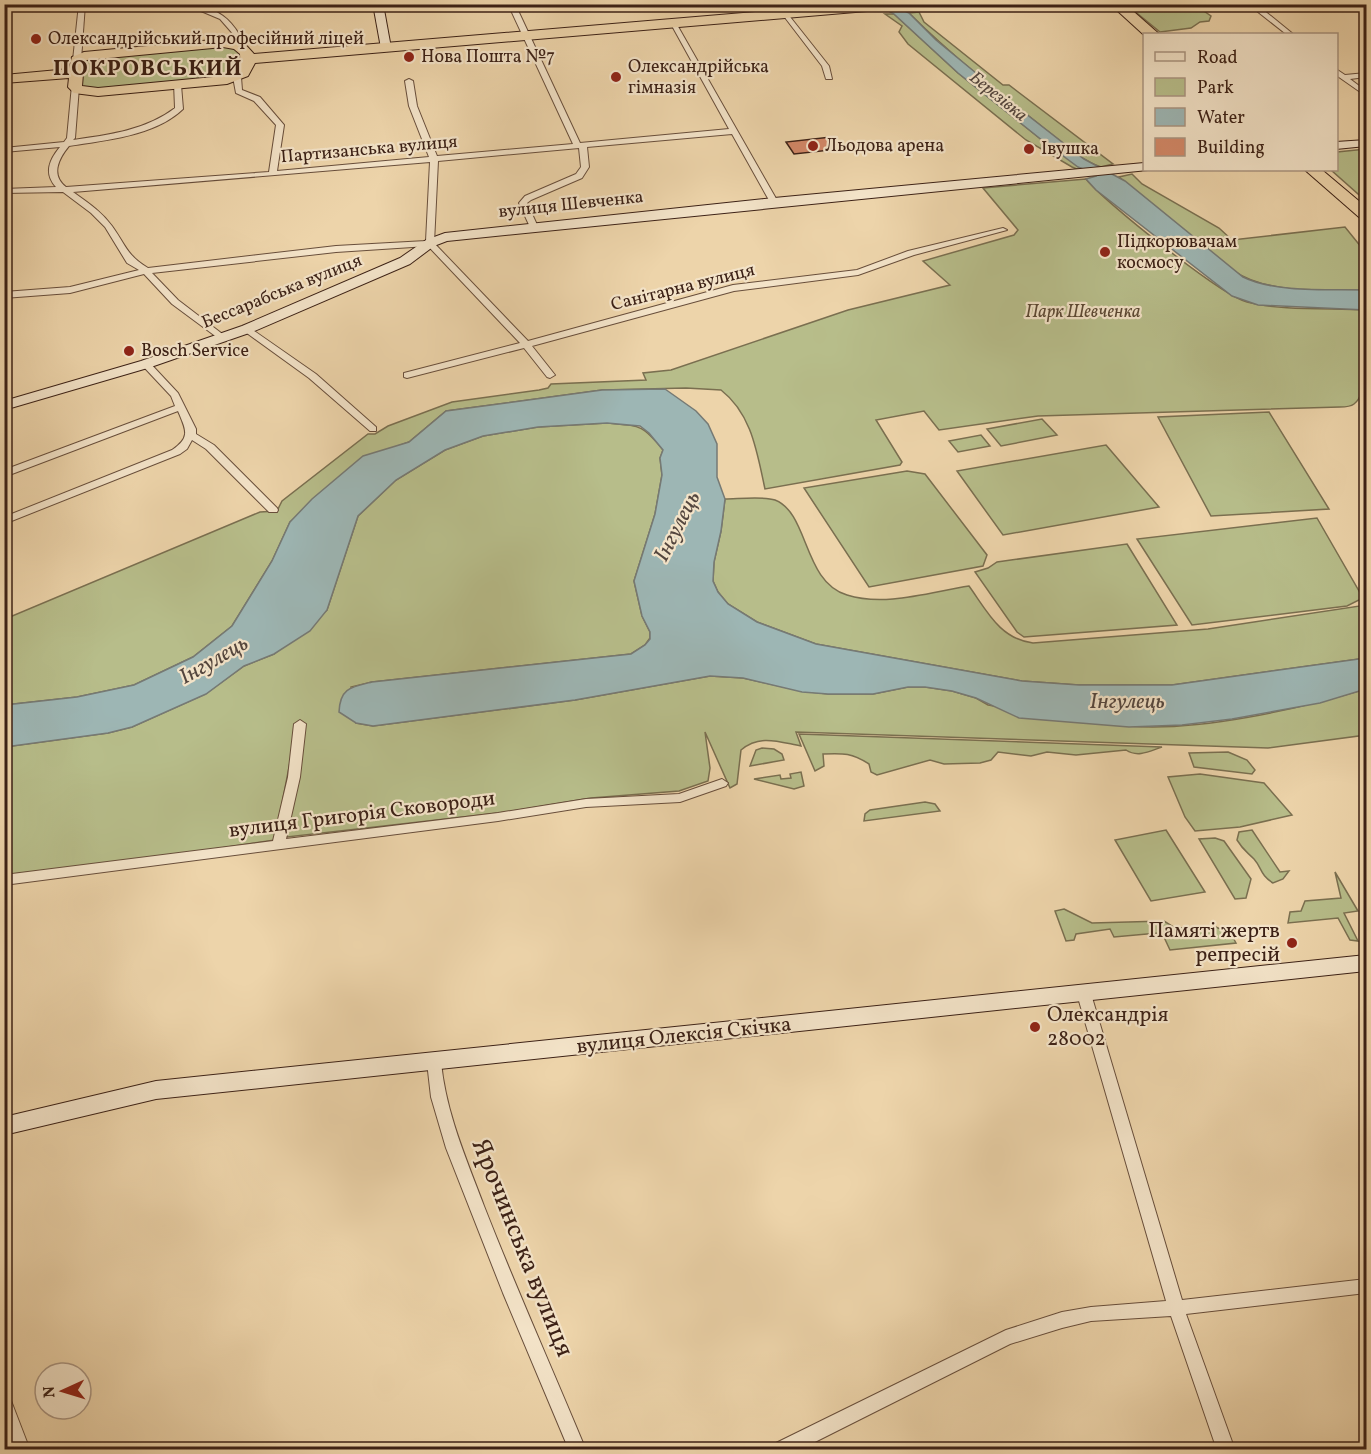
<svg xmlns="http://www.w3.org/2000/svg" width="1371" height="1454" font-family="Vollkorn,serif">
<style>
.green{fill:#b7bd8a;stroke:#7a6f50;stroke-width:1.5}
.water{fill:#9db6b4;stroke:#767a75;stroke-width:1.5}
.building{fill:#d38868;stroke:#3c2116;stroke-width:1.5}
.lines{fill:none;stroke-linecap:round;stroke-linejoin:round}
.street-casing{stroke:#684e3b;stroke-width:2}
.secondary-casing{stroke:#3c2116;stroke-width:2}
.highway-casing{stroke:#3c2116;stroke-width:2}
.street{fill:#f3e3c8;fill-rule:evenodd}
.secondary{fill:#f3e3c8;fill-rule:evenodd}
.highway{fill:#edd4aa;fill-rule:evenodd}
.poi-dot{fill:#8f2418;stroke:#f3e3c8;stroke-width:2}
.labels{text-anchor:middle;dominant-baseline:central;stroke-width:4.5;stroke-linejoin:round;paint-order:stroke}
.far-poi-label{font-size:18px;fill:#3c2116;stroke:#f3e3c8;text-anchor:start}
.far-water-label{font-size:18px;font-style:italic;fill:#54463e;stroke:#f3e3c8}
.far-street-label{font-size:18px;fill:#3c2116;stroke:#f3e3c8}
.far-park-label{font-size:18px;font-style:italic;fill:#5b4833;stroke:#f3e3c8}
.street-label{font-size:21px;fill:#3c2116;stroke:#f3e3c8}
.poi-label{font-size:21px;fill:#3c2116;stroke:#f3e3c8;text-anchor:end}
.far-district-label{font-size:22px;font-weight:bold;letter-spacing:1.5px;fill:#3c2116;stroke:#f3e3c8}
.water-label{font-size:22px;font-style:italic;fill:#54463e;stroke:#f3e3c8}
.near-street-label{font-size:26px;fill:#3c2116;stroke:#f3e3c8}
</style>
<rect width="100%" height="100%" fill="#edd4aa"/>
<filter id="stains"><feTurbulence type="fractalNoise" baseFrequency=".00333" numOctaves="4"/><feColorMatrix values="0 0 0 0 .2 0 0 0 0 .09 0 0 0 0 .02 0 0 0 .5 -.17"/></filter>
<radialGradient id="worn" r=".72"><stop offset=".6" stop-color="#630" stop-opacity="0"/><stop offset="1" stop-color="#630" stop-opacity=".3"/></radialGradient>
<g class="green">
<path d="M1127 5H1195L1211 16 1209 21 1200 22 1191 28 1160 32Z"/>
<path d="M919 12 924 22 1003 85H1009L1113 164 1101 167C1080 160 1062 142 1045 129 998 92 951 55 909 13Z"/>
<path d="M885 14H894L958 73 1043 141 1086 169 1079 170 1072 167 1026 140 908 44 899 32 902 26Z"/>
<path d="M221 44 239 49 240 73 234 77 98 90 78 86 80 62 88 57Z"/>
<path d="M1366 149V201L1331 170H1336L1337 152Z"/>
<path d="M1132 174 1142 184 1219 228 1232 240 1345 227 1366 253V290C1324 289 1270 295 1234 271L1119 177Z"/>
<path d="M1086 179C1103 201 1222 296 1247 302 1281 311 1330 308 1366 310 1366 329 1371 392 1354 404 1350 407 1345 407 1340 407L1038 416 939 430 924 411 876 420 902 462 900 465 765 489C757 453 752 414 721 390L686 388 602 390 446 411 409 442 387 450 290 522 272 561 232 626 193 657 134 685 77 697 5 705V619L260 512 277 511 282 501 368 434H375L388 426 452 402 539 390 548 388 551 384 646 380 643 373 671 370 848 310 950 285 923 261 1014 235 1018 230 983 188Z"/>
<path d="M1269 412 1329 509 1211 516 1158 417Z"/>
<path d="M1042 419 1057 435 1001 446 987 429Z"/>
<path d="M607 423C640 426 642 424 663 450L660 458 662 475 655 514 634 581 642 616 650 632V638L645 645 631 654 372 682 351 687 356 723 373 726 575 700 710 676 743 678 802 691 828 694H873L908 687H925L952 691 976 698 988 705C1034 712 1082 723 1128 726 1199 732 1298 709 1366 689V735L1268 748 796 732 801 746C779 742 760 734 741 750L737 784 730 788 705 732 710 768 708 781 679 791 591 798 507 812 287 837 300 761 290 762 275 840 160 857 5 875V747L108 733 132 727 205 694 244 666 274 654 327 610 358 516 396 480 445 450 483 436 538 427Z"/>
<path d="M981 435 990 446 958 452 949 441Z"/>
<path d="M1106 445 1159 507 1003 535 957 471Z"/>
<path d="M907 471 925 474 987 555 983 566 869 587 804 488Z"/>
<path d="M725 499C737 499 764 496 775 500 809 513 803 582 847 595 885 607 930 592 969 586 987 611 1000 639 1033 643L1208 629 1366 605V658L1172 685H1079L1022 681 816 644 757 622 728 604 718 592 713 581 714 562 721 531Z"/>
<path d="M1317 518 1363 598 1347 606 1192 625 1137 539Z"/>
<path d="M1127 544 1177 625 1024 637 1017 632 975 572 988 568 997 562Z"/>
<path d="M799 734 1162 747C1150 751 1138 758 1126 750L1076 755 1047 752 1031 756 998 752 991 760 980 763 944 764 930 760 877 775 871 772 869 764C852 753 844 753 823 754L824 766 815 771Z"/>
<path d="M762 748 774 749 782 754 784 760 750 766 756 750Z"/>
<path d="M1228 752 1247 760 1255 770 1252 774 1194 767 1189 753Z"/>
<path d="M801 772 804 786 794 789 754 779 780 775 781 779 791 778 790 774Z"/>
<path d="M1200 774 1264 783 1292 815 1240 827 1195 831 1185 817 1168 777Z"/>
<path d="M925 802 935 804 940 811 864 821 865 814 870 810Z"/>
<path d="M1166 830 1205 892 1151 901 1115 840Z"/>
<path d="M1252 830 1280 872 1289 871 1283 879 1273 883C1260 875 1262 868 1254 859 1246 851 1243 850 1237 840L1239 832Z"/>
<path d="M1215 838 1224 841 1251 879 1246 898 1235 899 1199 839Z"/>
<path d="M1335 872 1358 911 1344 913 1358 941 1350 940 1338 918 1288 923 1290 912 1301 911 1305 901 1341 898Z"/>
<path d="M1064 909 1092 923 1164 921 1175 928 1216 927 1231 934 1236 943 1170 950 1163 935 1158 933 1114 937 1110 929 1076 934 1074 940 1066 941 1055 911Z"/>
</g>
<g class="water">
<path d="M892 5 909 13 936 40 1016 106 1084 159 1125 181 1243 277C1275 293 1330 289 1366 290V310L1258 305 1232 296 1096 190 1086 179 1096 176 1094 173 1078 167 1043 141 958 73 894 14 883 8Z"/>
<path d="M665 389 696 411 708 424 717 444V477L725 499 721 531 714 562 713 581 718 592 728 604 757 622 816 644 1022 681 1079 685H1172L1366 658V689L1320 703 1232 719 1182 725 1129 727 1019 718 976 698 952 691 925 687H908L873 694H828L802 692 743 678 710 676 575 700 373 726 356 723 339 712C340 688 351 687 372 682L631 654 645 645 650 639V632L642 616 634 581 655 514 662 475 660 458 663 450 649 433 640 426 607 423 538 427 483 436 445 450 396 480 358 516 327 610 310 631 274 654 244 666 206 694 132 727 108 733 5 747V705L77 697 134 685 193 657 232 626 272 561 290 522 312 499 363 456 409 442 446 411 602 390Z"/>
</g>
<path class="building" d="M831 137 840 149 794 154 786 142Z"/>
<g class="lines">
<g class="street-casing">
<g id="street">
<path d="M19 4 18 5 4 9V5Z"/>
<path d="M79 4H85L81 60 77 62 73 60Z"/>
<path d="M159 4C202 4 229 5 246 49L241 50 234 35 220 19 201 11Z"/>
<path d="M508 4H515L580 143 729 129 671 24 676 23 778 202 774 204 770 202 732 134 587 147 589 167 582 178 531 200 527 203 538 227 534 229 530 227 519 203 525 196 576 174 581 167 579 148 438 161 434 243 528 341 733 285 857 270 908 251 1003 228 1007 230 914 255 858 275 734 291 532 346 555 375 550 378 547 377 524 348 407 378 404 377V373L520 343 428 246 336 252 152 273 178 300 225 336 227 338 222 341 172 304 144 274 70 293 4 298V292L70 287 139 270 127 263 105 227 91 213 63 192 4 193V189L56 187C43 173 50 159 60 147L4 152V148L64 142 67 138 72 85 79 87 75 138 73 140C109 135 146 130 175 108L174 83 181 85 183 109C155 136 106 140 69 146 59 158 50 175 66 187L269 172 276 125 254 101 236 93 233 77 237 75 241 77 242 90 260 97 284 125 277 171 429 157 409 106 405 81 409 79 413 81 417 106 437 156 573 144ZM430 162 426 241 336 246 148 268C127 256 125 244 112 226 101 211 87 202 73 192Z"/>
<path d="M1248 4H1256L1293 34H1286Z"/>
<path d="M783 13H787L829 66 832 79H826L822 66 783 15Z"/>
<path d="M1336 69 1345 75 1366 73V77L1350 79 1366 91V96L1336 75Z"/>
<path d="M247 326 316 374 376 427V431H370L309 378 244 331 242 329Z"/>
<path d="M146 361 149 362 178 393 196 429V434L214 445 277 508 278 510 277 512H269L206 449 192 440 187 449 180 454 4 524V517L172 450C191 437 186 430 178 411L4 477V470L175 406 171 396 141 364Z"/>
<path d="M300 720 306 724 300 777 286 839 498 813 586 799 679 794 722 779 728 783 726 786 680 802 586 807 498 821 4 885V875L273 841 288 777 294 724Z"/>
<path d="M1084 989 1089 990 1091 994 1182 1300 1366 1279V1293L1186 1314 1235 1450H1217L1171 1316 1091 1321 1062 1328 1010 1344 799 1450H772L774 1444 1006 1330 1062 1312 1091 1307 1166 1301 1077 994 1079 990Z"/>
<path d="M434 1056 439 1058 441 1062C446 1113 466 1158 484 1206 516 1288 552 1368 586 1450H569L503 1293 446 1148 431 1097 427 1062 429 1058Z"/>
<path d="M4 1396 10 1398 30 1450H12L4 1429Z"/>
</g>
</g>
<g class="secondary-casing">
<g id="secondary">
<path d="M373 4H383L391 48 390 50 381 48Z"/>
<path d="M1366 140V146L1336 149V142Z"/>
<path d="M1144 163V170H1148L447 241 434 246 410 264 252 332 151 367 4 410V401L141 361 242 326 400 258 426 240 445 233 774 198Z"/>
<path d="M1366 955V971L156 1099 4 1135V1117L156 1081Z"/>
</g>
</g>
<g class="highway-casing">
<g id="highway">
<path d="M849 4H908L902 8 255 63 248 76 227 84 98 96 74 93 68 87 69 78 4 83V75L69 69 72 57 84 52 223 39 243 42 254 54ZM223 47 234 49 240 54C241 69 237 70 224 76L98 88 82 86 84 62 87 60Z"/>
<path d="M1110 4H1125L1159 34 1144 35Z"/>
<path d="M1305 170H1322L1366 207V220L1360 218Z"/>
</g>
</g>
<use href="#street" class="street"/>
<use href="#secondary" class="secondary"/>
<use href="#highway" class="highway"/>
</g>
<g class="poi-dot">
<circle cx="36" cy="39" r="6"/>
<circle cx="409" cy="57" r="6"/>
<circle cx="616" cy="77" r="6"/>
<circle cx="813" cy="146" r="6"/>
<circle cx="1029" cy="149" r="6"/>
<circle cx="1105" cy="252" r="6"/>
<circle cx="129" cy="351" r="6"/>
<circle cx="1292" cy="943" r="6"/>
<circle cx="1035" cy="1027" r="6"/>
</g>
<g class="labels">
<g class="far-poi-label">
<text x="48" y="39">Олександрійський професійний ліцей</text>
<text x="421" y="57">Нова Пошта №7</text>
<text x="628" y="67">Олександрійська<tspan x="628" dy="21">гімназія</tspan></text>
<text x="825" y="146">Льодова арена</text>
<text x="1041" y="149">Івушка</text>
<text x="1117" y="242">Підкорювачам<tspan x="1117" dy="21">космосу</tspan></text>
<text x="141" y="351">Bosch Service</text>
</g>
<g class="far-water-label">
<text transform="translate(998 97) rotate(39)">Березівка</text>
</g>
<g class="far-street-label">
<text transform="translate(369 150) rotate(-5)">Партизанська вулиця</text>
<text transform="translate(571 205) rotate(-6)">вулиця Шевченка</text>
<text transform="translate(683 288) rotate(-14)">Санітарна вулиця</text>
<text transform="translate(282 292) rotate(-22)">Бессарабська вулиця</text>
</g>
<g class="far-park-label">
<text x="1083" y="312">Парк Шевченка</text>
</g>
<g class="street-label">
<text transform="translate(362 815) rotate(-7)">вулиця Григорія Сковороди</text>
<text transform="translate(684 1036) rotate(-6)">вулиця Олексія Скічка</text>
</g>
<g class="poi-label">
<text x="1280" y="931">Памяті жертв<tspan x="1280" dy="24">репресій</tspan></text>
<text x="1047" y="1015" text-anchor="start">Олександрія<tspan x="1047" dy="24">28002</tspan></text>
</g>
<g class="far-district-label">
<text x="148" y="69">ПОКРОВСЬКИЙ</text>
</g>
<g class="water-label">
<text transform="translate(678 527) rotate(-63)">Інгулець</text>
<text transform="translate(214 661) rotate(-30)">Інгулець</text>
<text x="1127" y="702">Інгулець</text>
</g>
<g class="near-street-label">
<text transform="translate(522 1248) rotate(68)">Ярочинська вулиця</text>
</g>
</g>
<rect width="1371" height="1454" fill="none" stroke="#edd4aa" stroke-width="24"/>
<rect x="6" y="6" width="1359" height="1442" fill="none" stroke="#3c2116" stroke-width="3"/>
<rect x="12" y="12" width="1347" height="1430" fill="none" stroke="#3c2116" stroke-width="1.5"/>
<rect x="1143" y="33" width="195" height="138" fill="#f3e3c8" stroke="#aa9581" stroke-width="1.5"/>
<rect x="1155" y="52" width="30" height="9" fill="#f3e3c8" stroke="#aa9581" stroke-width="1.5"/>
<text x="1197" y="63" font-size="18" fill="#3c2116">Road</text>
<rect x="1155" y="78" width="30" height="18" fill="#b7bd8a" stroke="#aa9581" stroke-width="1.5"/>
<text x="1197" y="93" font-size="18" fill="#3c2116">Park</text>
<rect x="1155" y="108" width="30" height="18" fill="#9db6b4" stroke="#aa9581" stroke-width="1.5"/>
<text x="1197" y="123" font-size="18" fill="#3c2116">Water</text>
<rect x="1155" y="138" width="30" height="18" fill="#d38868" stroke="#aa9581" stroke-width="1.5"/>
<text x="1197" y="153" font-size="18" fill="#3c2116">Building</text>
<g transform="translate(63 1391) rotate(266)"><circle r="28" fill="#f3e3c8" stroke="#aa9581" stroke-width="1.5"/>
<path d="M0-4.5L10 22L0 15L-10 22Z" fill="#8f2418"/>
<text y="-9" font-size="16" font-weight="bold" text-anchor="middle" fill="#3c2116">N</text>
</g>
<rect width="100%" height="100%" filter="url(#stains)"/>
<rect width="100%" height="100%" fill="url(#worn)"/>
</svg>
